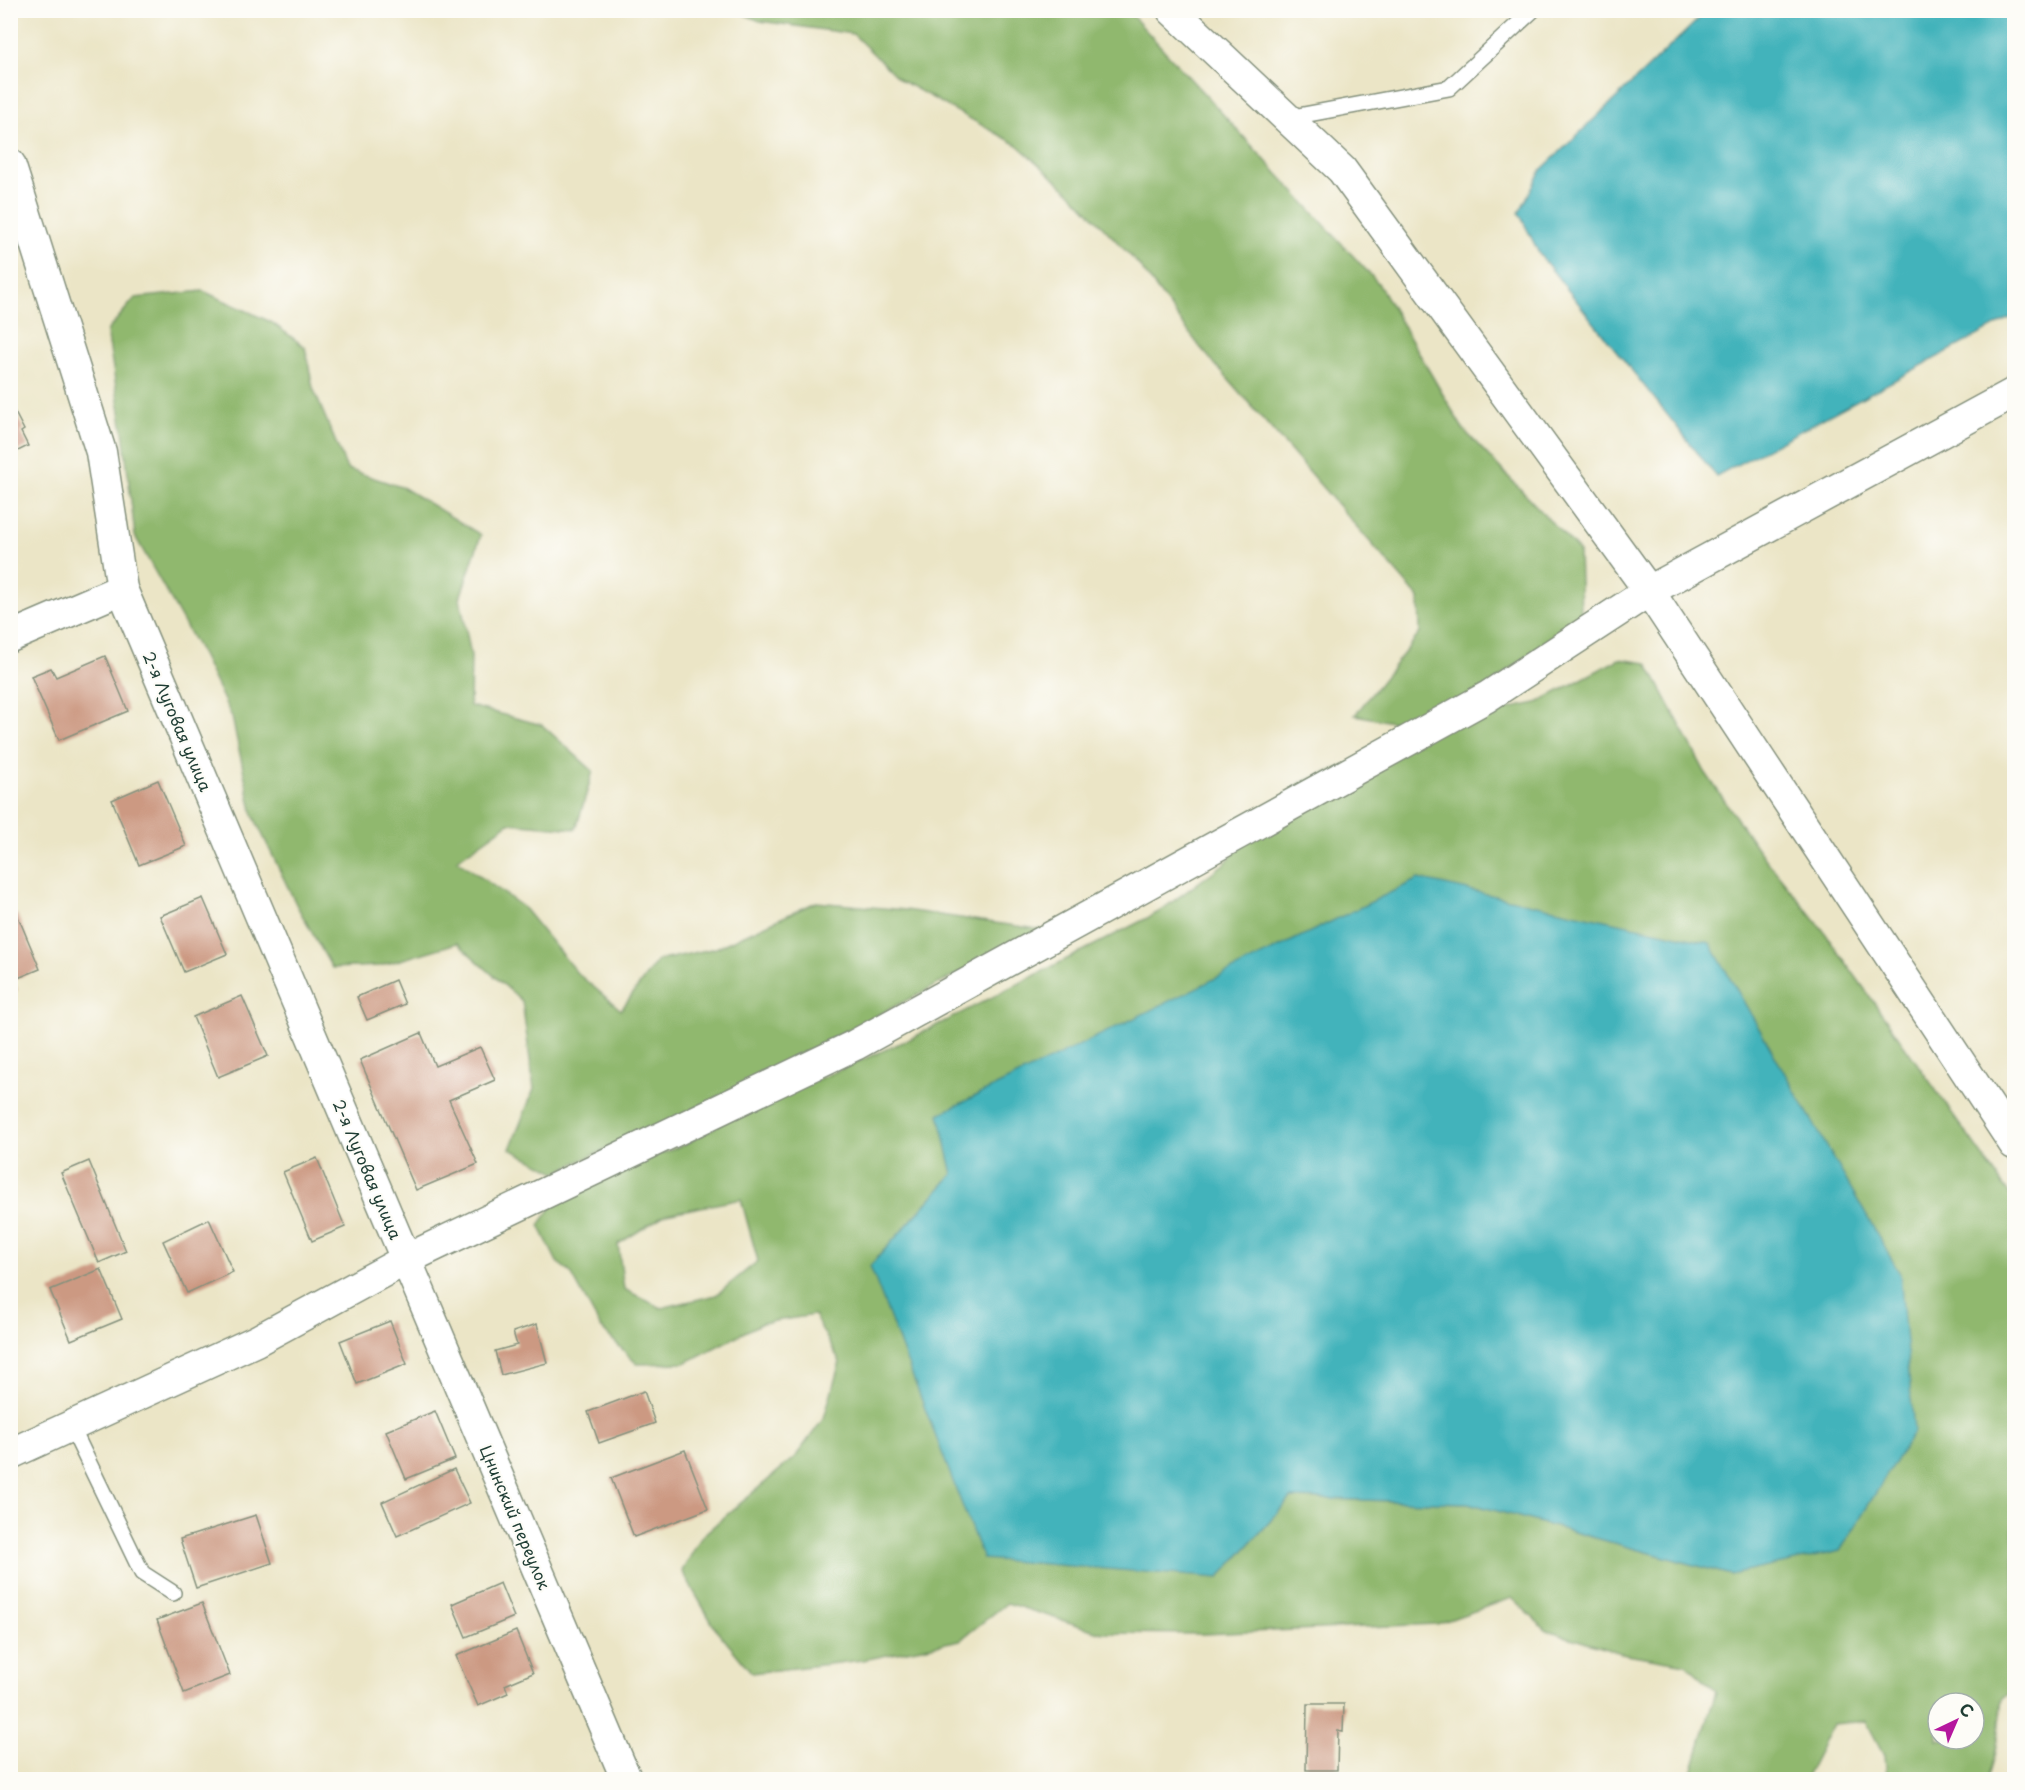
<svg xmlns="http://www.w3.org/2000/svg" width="2025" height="1790" font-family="'Playpen Sans',sans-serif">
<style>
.forest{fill:#90b86e;stroke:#587a51;stroke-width:1.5;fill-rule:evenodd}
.water{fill:#43b3bb;stroke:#317878;stroke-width:1.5}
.building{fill:#cc9982}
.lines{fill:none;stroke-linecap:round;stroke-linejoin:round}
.lane-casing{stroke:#85917d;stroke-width:18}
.street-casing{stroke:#85917d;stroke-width:33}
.lane{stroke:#fff;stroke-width:15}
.street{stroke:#fff;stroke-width:30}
.labels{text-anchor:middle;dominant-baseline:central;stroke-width:4.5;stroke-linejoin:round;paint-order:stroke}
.street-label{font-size:16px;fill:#1f3d34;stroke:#fdfcf7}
</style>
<rect width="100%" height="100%" fill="#fdfcf7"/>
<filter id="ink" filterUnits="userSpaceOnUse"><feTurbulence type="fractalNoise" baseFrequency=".0167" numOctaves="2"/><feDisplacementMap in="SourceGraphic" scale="12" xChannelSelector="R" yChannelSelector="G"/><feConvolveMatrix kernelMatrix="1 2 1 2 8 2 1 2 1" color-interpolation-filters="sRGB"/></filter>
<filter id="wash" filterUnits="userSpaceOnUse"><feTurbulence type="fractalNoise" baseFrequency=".008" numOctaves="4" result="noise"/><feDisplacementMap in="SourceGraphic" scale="24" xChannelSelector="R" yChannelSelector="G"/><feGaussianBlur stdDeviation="1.35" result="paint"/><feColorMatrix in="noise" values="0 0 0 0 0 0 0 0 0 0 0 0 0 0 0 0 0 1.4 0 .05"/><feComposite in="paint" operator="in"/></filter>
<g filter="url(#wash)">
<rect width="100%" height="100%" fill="#ebe5c6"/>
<g class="forest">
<path d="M736 11H1128L1378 283 1463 429 1579 551 1581 614 1489 686 1418 727 1355 715 1420 633 1419 598 1200 347 1138 264 1075 197 1016 144 900 80 853 34 760 21Z"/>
<path d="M203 291 271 322 305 347 313 388 347 469 404 488 481 535 460 598 471 656 470 706 542 725 593 771 576 829 509 823 457 860 523 907 577 973 621 1010 657 961 716 948 816 902 905 910 1044 930 686 1113 556 1172 510 1149 534 1089 522 1001 457 943 380 966 332 968 297 906 253 815 232 717 203 657 135 536 123 431 107 331 135 298Z"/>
<path d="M1619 659 1647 663 1705 772 1759 851 1823 930 2014 1201V1690L2003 1699 1997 1746 1987 1779H1886L1884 1755 1866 1721 1833 1724 1805 1779H1690L1716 1691 1686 1664 1621 1653 1547 1631 1512 1598 1437 1624 1203 1634 1103 1633 1007 1603 960 1640 863 1660 752 1673 715 1628 682 1571 702 1536 796 1456 824 1418 840 1362 814 1315 762 1323 685 1363 637 1364 601 1328 571 1273 557 1262 539 1225 563 1191 686 1144 734 1116 912 1038 1157 913 1225 863 1300 783 1475 715 1537 703ZM940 1114 1731 1575 1468 1503 1291 1498 1219 1578 870 1266 953 1174ZM741 1199 758 1261 716 1295 661 1308 624 1289 618 1244 666 1214ZM1938 1703H1974V1739H1938Z"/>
</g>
<g class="water">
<path d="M1708 10 2014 11V316L1716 476 1540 255 1519 213 1541 170Z"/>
<path d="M1418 879 1710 943 1900 1274 1914 1431 1840 1551 1731 1575 1468 1503 1291 1498 1219 1578 983 1559 870 1266 953 1174 939 1114Z"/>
</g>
<g id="blocks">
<g class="building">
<path d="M10 403 24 430 21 432 28 446 10 455Z"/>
<path d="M105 656 128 711 59 740 31 676 51 668 56 677Z"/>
<path d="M158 780 186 846 139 865 112 800Z"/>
<path d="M203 898 227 954 184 972 160 916Z"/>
<path d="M17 914 40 969 13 980 18 990 10 994V917Z"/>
<path d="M395 980 405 1004 367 1020 357 997Z"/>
<path d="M242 996 268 1056 218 1077 193 1017Z"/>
<path d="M421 1033 435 1066 480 1047 495 1080 449 1100 478 1164 416 1190 360 1060Z"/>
<path d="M317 1158 345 1227 312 1241 283 1172Z"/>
<path d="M89 1161 126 1251 99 1263 61 1173Z"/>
<path d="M209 1219 233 1272 187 1293 163 1241Z"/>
<path d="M101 1269 122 1319 71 1340 50 1290Z"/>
<path d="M390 1321 407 1364 357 1384 340 1341Z"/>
<path d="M537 1324 547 1363 501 1375 495 1351 517 1345 513 1332Z"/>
<path d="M644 1391 655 1423 599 1443 588 1412Z"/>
<path d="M435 1411 455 1459 406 1479 386 1431Z"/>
<path d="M685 1450 708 1509 634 1537 611 1478Z"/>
<path d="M454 1469 470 1503 397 1536 382 1502Z"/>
<path d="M256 1515 272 1563 196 1588 180 1539Z"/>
<path d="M500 1583 514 1617 466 1637 452 1604Z"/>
<path d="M202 1603 230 1675 184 1693 157 1620Z"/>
<path d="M516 1631 533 1673 505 1685 508 1693 478 1706 456 1656Z"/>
<path d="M1307 1704H1344L1343 1732 1338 1731 1337 1770H1306Z"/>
</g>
</g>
</g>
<g filter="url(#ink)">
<use href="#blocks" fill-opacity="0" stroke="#85917d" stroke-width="1.5"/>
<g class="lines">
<g class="lane-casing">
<g id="lane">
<path d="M1287 118 1449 88 1533 10"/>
<path d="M71 1426 142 1573 173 1593"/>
</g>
</g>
<g class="street-casing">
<g id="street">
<path d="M1172 10 1342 170 1649 591 2014 1144"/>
<path d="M10 164 101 452 122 589 625 1776"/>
<path d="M10 637 122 589"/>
<path d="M10 1454 256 1341 407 1259 855 1045 1487 697 1649 591 2014 393"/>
</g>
</g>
<use href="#lane" class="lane"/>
<use href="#street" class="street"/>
</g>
</g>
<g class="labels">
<g class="street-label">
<text transform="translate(178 721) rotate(67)">2-я Луговая улица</text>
<text transform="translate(368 1169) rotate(67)">2-я Луговая улица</text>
<text transform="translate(516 1517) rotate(67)">Цнинский переулок</text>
</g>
</g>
<rect width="2025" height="1790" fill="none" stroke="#fdfcf7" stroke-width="36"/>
<g transform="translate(1956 1721) rotate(44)"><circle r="28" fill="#fdfcf7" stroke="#a4b0a9" stroke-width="1.5"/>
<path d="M0-4.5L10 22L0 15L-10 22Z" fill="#b5179e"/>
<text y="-9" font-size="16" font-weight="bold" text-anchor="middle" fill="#1f3d34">С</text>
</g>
</svg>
